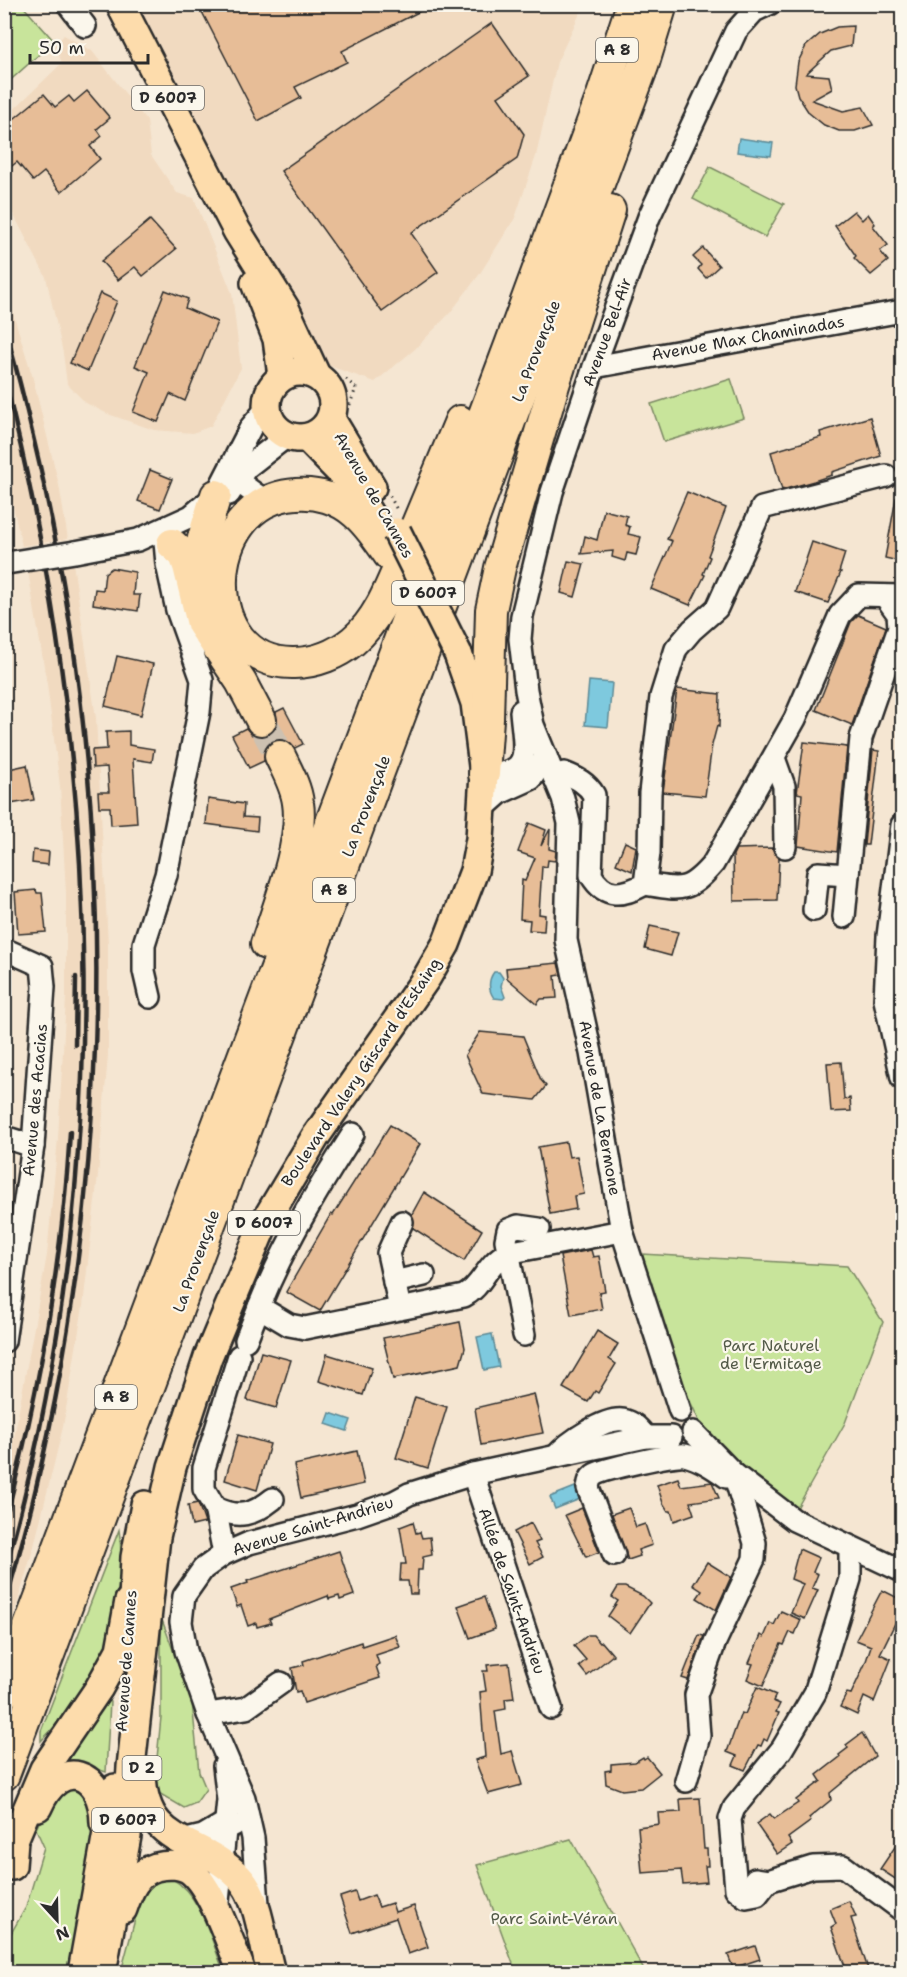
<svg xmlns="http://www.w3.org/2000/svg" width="907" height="1977" font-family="'Shantell Sans',sans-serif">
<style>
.built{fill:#f1dac0}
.green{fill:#c8e49b;stroke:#7a8863;stroke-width:1.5}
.water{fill:#7ec9de;stroke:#5d8a96;stroke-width:1.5}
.building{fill:#e7bd97;stroke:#2b2b2b;stroke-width:1.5}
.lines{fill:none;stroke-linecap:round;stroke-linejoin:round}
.highway-tunnel{stroke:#cdc1b1;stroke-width:30;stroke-dasharray:30 15;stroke-linecap:butt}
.minor-casing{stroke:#2b2b2b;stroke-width:26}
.major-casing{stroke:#2b2b2b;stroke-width:32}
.highway-casing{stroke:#2b2b2b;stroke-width:34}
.path{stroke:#2b2b2b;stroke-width:3;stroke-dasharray:1.5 4.5;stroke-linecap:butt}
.minor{stroke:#fbf7ec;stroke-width:21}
.major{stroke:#fddcac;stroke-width:27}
.highway{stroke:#fddcac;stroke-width:30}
.rail{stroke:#2b2b2b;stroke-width:4.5}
.minor-bridge-casing{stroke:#2b2b2b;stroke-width:26;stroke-linecap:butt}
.major-bridge-casing{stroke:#2b2b2b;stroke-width:32;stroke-linecap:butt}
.minor-bridge{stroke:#fbf7ec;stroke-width:21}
.major-bridge{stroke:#fddcac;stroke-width:27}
.labels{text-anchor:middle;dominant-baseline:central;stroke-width:4.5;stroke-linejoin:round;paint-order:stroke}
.shield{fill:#fbf7ec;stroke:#696865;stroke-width:1.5}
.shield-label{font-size:15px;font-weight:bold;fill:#2b2b2b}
.street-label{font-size:16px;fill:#2b2b2b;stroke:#fbf7ec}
.park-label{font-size:16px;fill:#525947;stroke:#fbf7ec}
</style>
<rect width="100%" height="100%" fill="#f5e6d2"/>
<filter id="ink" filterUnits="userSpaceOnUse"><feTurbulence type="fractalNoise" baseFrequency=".0167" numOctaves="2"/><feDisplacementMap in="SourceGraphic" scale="12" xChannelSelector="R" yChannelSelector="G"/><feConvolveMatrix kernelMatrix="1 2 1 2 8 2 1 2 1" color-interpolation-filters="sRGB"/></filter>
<g filter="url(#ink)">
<g class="built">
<path d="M136 5H584L557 62 536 156 515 218 479 275 450 313 415 349 375 382 318 362Z"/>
<path d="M64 35 92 51 147 121 151 155 177 193 194 198 232 293 241 368 211 426 193 433 154 430 108 414 86 403 67 384 63 353 46 277 5 198V118L62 63 55 45Z"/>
<path d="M4 284 32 375 59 485 68 539 22 546 5 470Z"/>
<path d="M73 563 96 718 108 944V1055L98 1175 83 1306 63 1427 34 1546 5 1645V1488L47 1255 58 1138 66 998V893L60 786 47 684 28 571Z"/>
</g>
<g class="green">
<path d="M5 4 22 5 54 41 5 85Z"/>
<path d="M710 167 784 204 765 237 693 199Z"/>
<path d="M731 379 744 418 664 442 651 404Z"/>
<path d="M642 1254 847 1266 883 1322 845 1423 797 1508C764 1486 732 1464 706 1434 700 1426 694 1407 687 1396Z"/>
<path d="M119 1530C125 1569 114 1636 96 1671 82 1697 61 1720 41 1741V1731Z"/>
<path d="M161 1617 192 1702 199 1772 206 1789 196 1803 184 1808 157 1792 155 1779 161 1717Z"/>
<path d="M105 1697 110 1702 106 1772C87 1765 73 1762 54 1770Z"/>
<path d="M70 1788 88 1795 97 1809 69 1972H5V1944L26 1907 44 1847 36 1829 51 1796Z"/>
<path d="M571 1839 645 1972H516L477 1865Z"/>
<path d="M171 1878C202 1895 211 1941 224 1972H121L142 1893 154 1882Z"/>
</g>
<g class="water">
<path d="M739 138 773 143 771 156 737 152Z"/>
<path d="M589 681 612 683 608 727 585 725Z"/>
<path d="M494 972H499L503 978 501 986 505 997 503 999 494 998C488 990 488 980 494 972Z"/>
<path d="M492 1334 499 1367 484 1370 477 1337Z"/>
<path d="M330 1413 351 1420 347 1431 326 1424Z"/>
<path d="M575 1487 580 1499 555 1509 550 1497Z"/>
</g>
<g class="building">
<path d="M198 4H434L342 51 347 62 295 87 301 98 258 121Z"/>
<path d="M492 23 529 76 498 97 524 134 517 159 411 233 438 272 382 312 281 171Z"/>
<path d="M853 26 851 46 831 51 806 74 829 76 832 89 812 100 843 111 863 107 873 125 855 131H839L824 125 809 113 798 96 795 85 798 62 806 46 820 34 837 27Z"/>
<path d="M87 91 110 118 97 129 102 136 90 146 100 159 61 192 44 172 33 181 17 162 4 172V127L44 94 55 107 69 96 74 102Z"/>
<path d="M854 211 862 220 868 214 875 224 873 226 888 245 880 251 888 261 871 275 854 258 856 256 835 226Z"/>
<path d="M150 220 176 249 143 276 135 267 118 280 101 261Z"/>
<path d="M703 248 719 266 706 278 698 269 701 265 693 257Z"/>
<path d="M165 290 188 299 185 308 217 322 185 401 170 394 158 422 133 412 149 372 135 366Z"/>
<path d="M100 293 117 301 88 371 70 363Z"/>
<path d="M870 417 881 456 832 472V475L814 481 782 490 771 452 821 437 820 432Z"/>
<path d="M150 470 172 479 160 509 138 501Z"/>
<path d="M687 492 726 508 708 556 710 557 703 574 705 575 690 605 651 589 672 541 667 539Z"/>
<path d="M896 498 903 499V562L885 558Z"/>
<path d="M604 510 627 516 625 525 630 527 628 534 641 537 636 555 627 553 625 561 612 557 613 551 581 554 585 536 597 540Z"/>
<path d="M812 542 845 553 839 572H841L828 603 795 592Z"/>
<path d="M568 561 584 564 575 597 561 593Z"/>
<path d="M112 568 135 572 133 595H140L138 611 93 604 95 589 103 590 105 573Z"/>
<path d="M858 615 886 627 852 725 816 710 851 622Z"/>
<path d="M117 656 153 664 141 715 105 706Z"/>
<path d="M677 689 720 694 719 727 717 726 712 745 705 796 663 792Z"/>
<path d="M284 708 303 744 295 748 282 739 273 740 266 747 264 761 249 768 232 735 246 728 252 735H268L276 729V712Z"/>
<path d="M129 731V745L154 749 152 762 133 759 137 823 111 825 110 807H99L98 792H109L107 767 93 768 92 750 107 749 106 732Z"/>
<path d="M804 742 847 747 837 852 798 846 802 794 797 793Z"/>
<path d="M873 750 879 751 868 845H864Z"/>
<path d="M27 765 34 800 4 805V770Z"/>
<path d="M208 799 244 804 243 817 258 818 257 831 206 824Z"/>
<path d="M529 823 546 830 541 846 550 829 549 849 556 851 555 861 548 860 547 867 542 866 539 914 545 915 544 931 529 930 530 920 520 919 522 880 525 881 535 858 518 852Z"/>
<path d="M625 842 636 847 632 871 616 864Z"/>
<path d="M772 848 779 858 777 900 734 901 733 855 736 849Z"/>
<path d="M33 850 49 852 48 865 32 863Z"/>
<path d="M36 890 37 893H42L46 932 18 934 15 892Z"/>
<path d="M650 926 678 932 671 956 645 949Z"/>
<path d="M558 963 561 975 555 976 557 998 541 999 537 1004 507 978 506 968Z"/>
<path d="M480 1032 523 1036 541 1080 546 1086 535 1100 483 1094 465 1055Z"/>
<path d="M841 1062 844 1099 850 1098 851 1111 831 1112 827 1063Z"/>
<path d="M390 1125 420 1144 320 1311 286 1292 331 1214 333 1215Z"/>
<path d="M566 1142 569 1157 577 1156 584 1194 574 1196 576 1209 550 1214 538 1147Z"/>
<path d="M424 1192 482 1230 464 1261 413 1228 412 1214Z"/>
<path d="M591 1250 593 1257 599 1256 605 1291 599 1292 602 1309 571 1315 560 1256Z"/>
<path d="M460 1322 465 1348 460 1365 393 1379 383 1338Z"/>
<path d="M597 1331 618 1344 609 1359 616 1364 598 1393 595 1391 588 1402 563 1388Z"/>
<path d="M261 1352 291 1360 276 1408 247 1400Z"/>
<path d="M327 1354 372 1368 363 1395 319 1381Z"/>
<path d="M534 1394 543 1433 481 1445 475 1408Z"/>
<path d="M415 1397 447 1407 428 1468 396 1458Z"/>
<path d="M238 1435 270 1444 257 1490 225 1480Z"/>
<path d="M357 1451 364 1484 301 1498 294 1465Z"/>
<path d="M678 1478 681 1486 712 1482 719 1498 690 1502 694 1514 674 1521 671 1511H668L663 1503 657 1485Z"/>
<path d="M198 1503 205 1523 192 1526 188 1505Z"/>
<path d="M582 1508 599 1552 586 1557 565 1515Z"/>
<path d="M629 1508 636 1527 645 1524 652 1545 638 1550 640 1556 628 1560 612 1514Z"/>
<path d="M413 1522 416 1533 420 1532 422 1538 430 1537 432 1555 423 1557 422 1570H418L417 1594H410L408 1581H400L401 1564H406L400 1527Z"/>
<path d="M531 1523 540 1541 535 1543 543 1557 530 1564 514 1532Z"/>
<path d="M799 1549 819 1558 813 1572 818 1574 812 1588 818 1590 805 1619 791 1613 803 1584 791 1579Z"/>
<path d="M339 1551 354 1595 340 1600 339 1596 329 1599 328 1596 269 1619 271 1623 257 1627 256 1623 248 1626 241 1605 237 1607 231 1589 248 1583 247 1581Z"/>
<path d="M707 1562 731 1577 716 1610 697 1598 702 1591 693 1585Z"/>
<path d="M618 1587H625L643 1596 650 1603 630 1633 608 1616 618 1601 612 1597Z"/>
<path d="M882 1590 902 1600 897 1609 901 1611 880 1654 891 1659 874 1702 864 1697 857 1715 840 1707 847 1693 851 1694 865 1664 871 1646 856 1640Z"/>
<path d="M484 1597 495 1629 470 1638 458 1606Z"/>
<path d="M781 1611 801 1620 795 1634 790 1632 784 1645 781 1644 763 1686 747 1679 753 1664 749 1663 761 1635 764 1637 770 1623 774 1625Z"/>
<path d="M395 1635 400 1647 376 1655 379 1664 376 1666 380 1678 304 1703 300 1691 296 1692 292 1668 304 1665 303 1661 361 1642 362 1646Z"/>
<path d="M588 1635H593L600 1643 602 1642 613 1655 587 1676 579 1666 586 1660 574 1646Z"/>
<path d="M699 1635 704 1636 688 1680 682 1678Z"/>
<path d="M509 1663 514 1698 505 1699 506 1709 495 1711 501 1754 512 1751 522 1785 488 1794 475 1760 485 1757 480 1692 486 1691 483 1671H488L487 1665Z"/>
<path d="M757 1687 776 1695 773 1701 780 1704 776 1712 779 1713 767 1741 764 1739 761 1746 758 1745 745 1770 733 1765 737 1756 727 1752 741 1713 745 1714Z"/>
<path d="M862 1733 875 1756 830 1793 831 1800 809 1818 811 1821 788 1838 792 1844 777 1854 756 1824 770 1814 774 1819 798 1803 796 1800 821 1781 817 1775 840 1757 839 1755 848 1748 846 1745Z"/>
<path d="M643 1757 644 1759 647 1757 660 1773 641 1788 622 1790 606 1784 605 1771 611 1770V1764L635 1762Z"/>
<path d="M700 1798 704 1849H707L708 1866H705L707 1882 683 1884 681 1870 642 1873 638 1827 659 1824 658 1813 681 1812 680 1799Z"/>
<path d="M903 1835V1884L880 1869Z"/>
<path d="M355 1892 358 1901 374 1895 379 1907 392 1903 395 1912 414 1906 428 1947 408 1954 396 1918 352 1933 340 1897Z"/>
<path d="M849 1901 856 1917 851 1918 869 1972H847L831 1927 836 1924 830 1909Z"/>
<path d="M755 1946 760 1959 733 1968 728 1955Z"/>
</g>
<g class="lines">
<path class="highway-tunnel" d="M261 720 280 756"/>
<g class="minor-casing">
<g id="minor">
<path d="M68 4 85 26"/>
<path d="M594 367 902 311"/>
<path d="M236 480 265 501"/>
<path d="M229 494 246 468 287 436"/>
<path d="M75 552 138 540 191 516 216 495 251 427 267 408"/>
<path d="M774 758 784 786 785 847"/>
<path d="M484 774C535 776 524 749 521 711"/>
<path d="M554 777 564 773C577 778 587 783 594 795L591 875C605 899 623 896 645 884L649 853 650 793 661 697 676 649 692 630 717 608 762 508 886 476"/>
<path d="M482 809 500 793 531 779 546 756"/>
<path d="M902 825 888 936 885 1000 902 1078"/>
<path d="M645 884C681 890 688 893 713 864L795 719 840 615 859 595 902 596"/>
<path d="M814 910 818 873 848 875"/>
<path d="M844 917 861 738 899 628 898 614 885 596"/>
<path d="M4 949 42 966 44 987 33 1146 4 1341"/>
<path d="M150 997 144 971V944L166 875 199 712 202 680 177 610 167 564 164 531"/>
<path d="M353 1134C317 1190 284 1245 259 1307L289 1325 305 1328 464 1296C483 1286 485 1265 507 1253L622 1231"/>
<path d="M4 1137 33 1146"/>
<path d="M394 1282 424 1275"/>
<path d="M400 1308 388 1253 402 1222"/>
<path d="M524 1335 506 1240 508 1230 518 1226 539 1229"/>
<path d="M246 1340 259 1307"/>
<path d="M680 1411 622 1231 591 1053 566 940 569 823 563 798 533 725 526 690 520 639 522 616 552 492 594 367 649 217 736 31 754 11 769 4"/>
<path d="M693 1432 734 1474 794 1520 902 1571"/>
<path d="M556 1456C568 1442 605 1417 623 1420 634 1422 639 1429 646 1437"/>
<path d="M473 1474 551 1708"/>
<path d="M215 1508C239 1519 253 1515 273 1499"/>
<path d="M224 1554 215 1508 204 1489V1468L239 1356"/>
<path d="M614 1555 588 1488C589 1482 589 1479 594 1475 603 1469 675 1453 685 1455 701 1459 714 1468 727 1477"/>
<path d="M208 1714 246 1708 281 1683"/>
<path d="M686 1781 699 1736 696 1695 715 1642 754 1559 755 1543 734 1474"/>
<path d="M182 1841 203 1836 225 1823 234 1825"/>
<path d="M755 1879 768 1881 813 1867 843 1866 902 1910"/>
<path d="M768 1881 757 1895 746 1897 736 1889 730 1819 734 1808 782 1749 815 1693 850 1579V1549"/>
<path d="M258 1904 253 1838 244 1798 208 1714 186 1651 181 1622 184 1596 203 1569 224 1554 249 1543 357 1515 394 1502 409 1494 473 1474 646 1437H671"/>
<path d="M217 1912 228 1800 224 1766"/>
</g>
</g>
<g class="major-casing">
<g id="major">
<path d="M120 4 237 231 285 308 316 375"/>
<path d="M255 283 277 339 282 376"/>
<circle cx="300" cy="405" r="33"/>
<path d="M331 419 372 487"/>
<path d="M307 438 348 480 378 528"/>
<path d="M132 1621 135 1557 145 1505"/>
<path d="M142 1773C144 1848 198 1835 239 1877 261 1900 262 1944 271 1972"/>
<path d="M38 1807C60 1756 103 1770 104 1823"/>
<path d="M12 1866 14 1840 44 1769 99 1688 120 1650 129 1601"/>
<path d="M123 1909C129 1891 136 1873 156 1867 168 1864 183 1864 192 1872 213 1890 231 1946 242 1972"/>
<path d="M82 1972 115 1788"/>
<path d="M102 1972 127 1836 131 1767 156 1537 172 1467 208 1357 264 1223 316 1136 427 977 446 944 474 871 480 839 484 774 475 703 458 654"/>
</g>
</g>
<g class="highway-casing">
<g id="highway">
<path d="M172 544 184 555 188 566 202 624 241 682 261 720"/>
<path d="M389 555C379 541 369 525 355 513 339 499 317 492 296 494 198 501 197 665 294 663 316 663 337 654 353 641 382 617 394 576 409 543 426 502 443 462 460 421"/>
<path d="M195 585 203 538 216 495"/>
<path d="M484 774 488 719 491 610 500 568 554 385 610 210"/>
<path d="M266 944C278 907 304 841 298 803 296 786 287 771 280 756"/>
<path d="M4 1693 510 345 602 95 632 4"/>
<path d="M4 1775 643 66 662 4"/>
</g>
</g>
<g class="path">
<path d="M346 379 356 388 349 407"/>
<path d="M390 496 398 512"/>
</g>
<use href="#minor" class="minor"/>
<use href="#major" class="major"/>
<use href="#highway" class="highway"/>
<g class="rail">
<path d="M4 326C19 374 30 423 41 471 125 846 114 1239 4 1607"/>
<path d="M4 377C104 768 116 1183 4 1573"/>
<path d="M75 1045 76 977"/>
<path d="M4 1525C38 1397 62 1265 70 1132"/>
</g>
<g class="minor-bridge-casing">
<path id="minor-bridge" d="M7 563 75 552"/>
</g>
<g class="major-bridge-casing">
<path id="major-bridge" d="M397 532 458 654"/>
</g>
<use href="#minor-bridge" class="minor-bridge"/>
<use href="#major-bridge" class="major-bridge"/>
</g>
</g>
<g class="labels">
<g class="shield">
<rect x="596" y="38" width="42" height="24" rx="4.5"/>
<rect x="132" y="86" width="72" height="24" rx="4.5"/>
<rect x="392" y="581" width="72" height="24" rx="4.5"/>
<rect x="313" y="878" width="42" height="24" rx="4.5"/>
<rect x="228" y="1211" width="72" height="24" rx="4.5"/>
<rect x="95" y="1385" width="42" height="24" rx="4.5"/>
<rect x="122.5" y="1756" width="39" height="24" rx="4.5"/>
<rect x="92" y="1808" width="72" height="24" rx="4.5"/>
</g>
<g class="shield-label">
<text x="617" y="50">A 8</text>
<text x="168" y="98">D 6007</text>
<text x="428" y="593">D 6007</text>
<text x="334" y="890">A 8</text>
<text x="264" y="1223">D 6007</text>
<text x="116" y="1397">A 8</text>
<text x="142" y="1768">D 2</text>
<text x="128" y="1820">D 6007</text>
</g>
<g class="street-label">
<text transform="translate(607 332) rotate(-70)">Avenue Bel-Air</text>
<text transform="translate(748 338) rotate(-10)">Avenue Max Chaminadas</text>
<text transform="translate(536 351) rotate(-69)">La Provençale</text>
<text transform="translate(374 495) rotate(60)">Avenue de Cannes</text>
<text transform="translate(366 806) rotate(-69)">La Provençale</text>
<text transform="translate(361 1072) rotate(-56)">Boulevard Valery Giscard d'Estaing</text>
<text transform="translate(35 1100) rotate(-85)">Avenue des Acacias</text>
<text transform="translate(600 1108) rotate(80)">Avenue de La Bermone</text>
<text transform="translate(196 1261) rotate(-70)">La Provençale</text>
<text transform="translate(313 1526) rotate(-17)">Avenue Saint-Andrieu</text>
<text transform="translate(512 1591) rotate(71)">Allée de Saint-Andrieu</text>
<text transform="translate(126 1661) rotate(-86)">Avenue de Cannes</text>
</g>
<g class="park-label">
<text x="771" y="1345">Parc Naturel<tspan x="771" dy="18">de l'Ermitage</tspan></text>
<text x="554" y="1918">Parc Saint-Véran</text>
</g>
</g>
<rect width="907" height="1977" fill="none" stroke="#fbf7ec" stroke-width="24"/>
<rect x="12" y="12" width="883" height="1953" fill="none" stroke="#2b2b2b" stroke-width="2" filter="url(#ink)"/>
<g transform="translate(57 1920) rotate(158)" stroke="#fbf7ec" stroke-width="4.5" paint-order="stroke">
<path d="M0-4.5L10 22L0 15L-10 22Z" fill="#2b2b2b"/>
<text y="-9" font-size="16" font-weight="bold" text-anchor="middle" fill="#2b2b2b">N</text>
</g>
<path d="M30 54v9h118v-9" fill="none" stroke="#2b2b2b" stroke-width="3"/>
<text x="39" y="54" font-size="18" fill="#2b2b2b" stroke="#fbf7ec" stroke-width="4.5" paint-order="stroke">50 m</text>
</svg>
